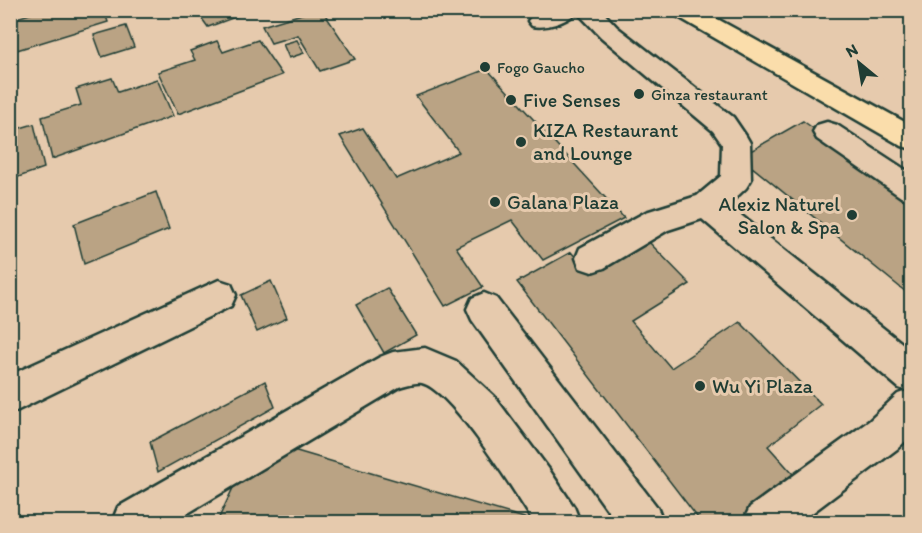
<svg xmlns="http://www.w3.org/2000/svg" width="922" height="533" font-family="Itim,sans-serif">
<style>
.building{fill:#baa384;stroke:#1f3d34;stroke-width:1.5}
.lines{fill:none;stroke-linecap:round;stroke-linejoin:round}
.minor-casing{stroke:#1f3d34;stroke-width:5}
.major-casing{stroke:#1f3d34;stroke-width:5}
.minor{fill:#e6caad;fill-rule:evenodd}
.major{fill:#faddab;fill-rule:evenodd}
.poi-dot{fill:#1f3d34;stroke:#e6caad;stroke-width:2}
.labels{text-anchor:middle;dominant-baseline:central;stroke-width:6;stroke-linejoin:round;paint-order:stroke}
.far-poi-label{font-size:16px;fill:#1f3d34;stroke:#e6caad;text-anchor:start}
.poi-label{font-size:20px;fill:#1f3d34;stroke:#e6caad;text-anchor:start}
</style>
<rect width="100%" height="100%" fill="#e6caad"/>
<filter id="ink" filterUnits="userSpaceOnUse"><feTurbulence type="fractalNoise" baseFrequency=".0167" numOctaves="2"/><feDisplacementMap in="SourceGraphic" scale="12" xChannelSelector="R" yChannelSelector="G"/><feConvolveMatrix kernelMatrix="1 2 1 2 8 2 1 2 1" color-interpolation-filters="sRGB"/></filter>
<g filter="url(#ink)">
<g class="building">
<path d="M43 10H104L108 22 17 50 10 20Z"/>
<path d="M215 10H233L238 16 208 27 200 16Z"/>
<path d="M315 10H322L355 59 320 71 298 35 271 43 262 26Z"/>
<path d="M126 26 134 47 102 57 94 35Z"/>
<path d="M258 40 282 75 178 114 158 72 195 60 190 51 217 41 223 52Z"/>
<path d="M297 40 304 53 289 58 283 44Z"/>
<path d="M487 69 624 218 543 260 512 220 456 247 483 287 445 306 340 136 363 128 396 179 459 152 416 96Z"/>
<path d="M112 78 118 92 157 79 173 116 52 159 42 117 81 105 76 89Z"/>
<path d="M803 121 912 199V297L740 157Z"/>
<path d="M34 124 44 168 10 180V131Z"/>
<path d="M156 192 169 229 84 264 74 224Z"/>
<path d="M645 238 690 284 631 321 671 368 740 322 821 404 768 446 800 482 752 522H701L517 282 571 252 587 270Z"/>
<path d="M271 281 287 318 257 332 241 295Z"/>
<path d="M387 288 416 335 384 353 356 305Z"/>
<path d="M265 381 275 407 158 472 150 442Z"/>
<path d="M256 439 371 473 538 522H217Z"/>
</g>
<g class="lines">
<g class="minor-casing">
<g id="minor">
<path d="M546 10H601L617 27 733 117 746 136 750 143 751 180 746 188 728 205 912 351V435L897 449 800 522H743L750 507 869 421 898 394 907 391 899 388 702 219 668 230 604 268 592 272 580 268 576 258 580 248 646 212 697 196 721 176 722 144 713 131 601 37 577 12C567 22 546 29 532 26L528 21 532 16Z"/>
<path d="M827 122 837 125 912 174V200L901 197 817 139 813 132 817 125Z"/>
<path d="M219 280 231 284 236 295 231 306 10 414V375Z"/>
<path d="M484 293 496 298 657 507 663 522H616L472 320 467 309 472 298Z"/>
<path d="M425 348 456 361 494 396 548 468 574 507 580 522H534C516 494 452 390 422 383 415 382 406 385 399 387L173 522H112L118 507 380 357 393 352Z"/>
</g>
</g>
<g class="major-casing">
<path id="major" d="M672 10H701L912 126V149L902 146 675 15Z"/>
</g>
<use href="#minor" class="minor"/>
<use href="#major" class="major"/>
</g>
</g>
<g class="poi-dot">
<circle cx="485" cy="67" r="6"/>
<circle cx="639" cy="94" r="6"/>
<circle cx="511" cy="100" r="6"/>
<circle cx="521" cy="142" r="6"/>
<circle cx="495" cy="202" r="6"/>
<circle cx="852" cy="215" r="6"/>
<circle cx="700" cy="386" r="6"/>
</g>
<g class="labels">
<g class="far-poi-label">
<text x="497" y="67">Fogo Gaucho</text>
<text x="651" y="94">Ginza restaurant</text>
</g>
<g class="poi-label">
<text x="523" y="100">Five Senses</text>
<text x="533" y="130">KIZA Restaurant<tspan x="533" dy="23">and Lounge</tspan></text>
<text x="507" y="202">Galana Plaza</text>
<text x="840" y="204" text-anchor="end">Alexiz Naturel<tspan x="840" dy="23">Salon &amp; Spa</tspan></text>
<text x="712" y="386">Wu Yi Plaza</text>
</g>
</g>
<rect width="922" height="533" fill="none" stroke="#e6caad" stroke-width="36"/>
<rect x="18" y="18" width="886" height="497" fill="none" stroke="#1f3d34" stroke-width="2" filter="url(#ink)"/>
<g transform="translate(859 63) rotate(330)" stroke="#e6caad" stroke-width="4.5" paint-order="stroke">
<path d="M0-4.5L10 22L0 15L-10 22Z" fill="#1f3d34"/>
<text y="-9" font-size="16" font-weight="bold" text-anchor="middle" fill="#1f3d34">N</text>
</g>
</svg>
